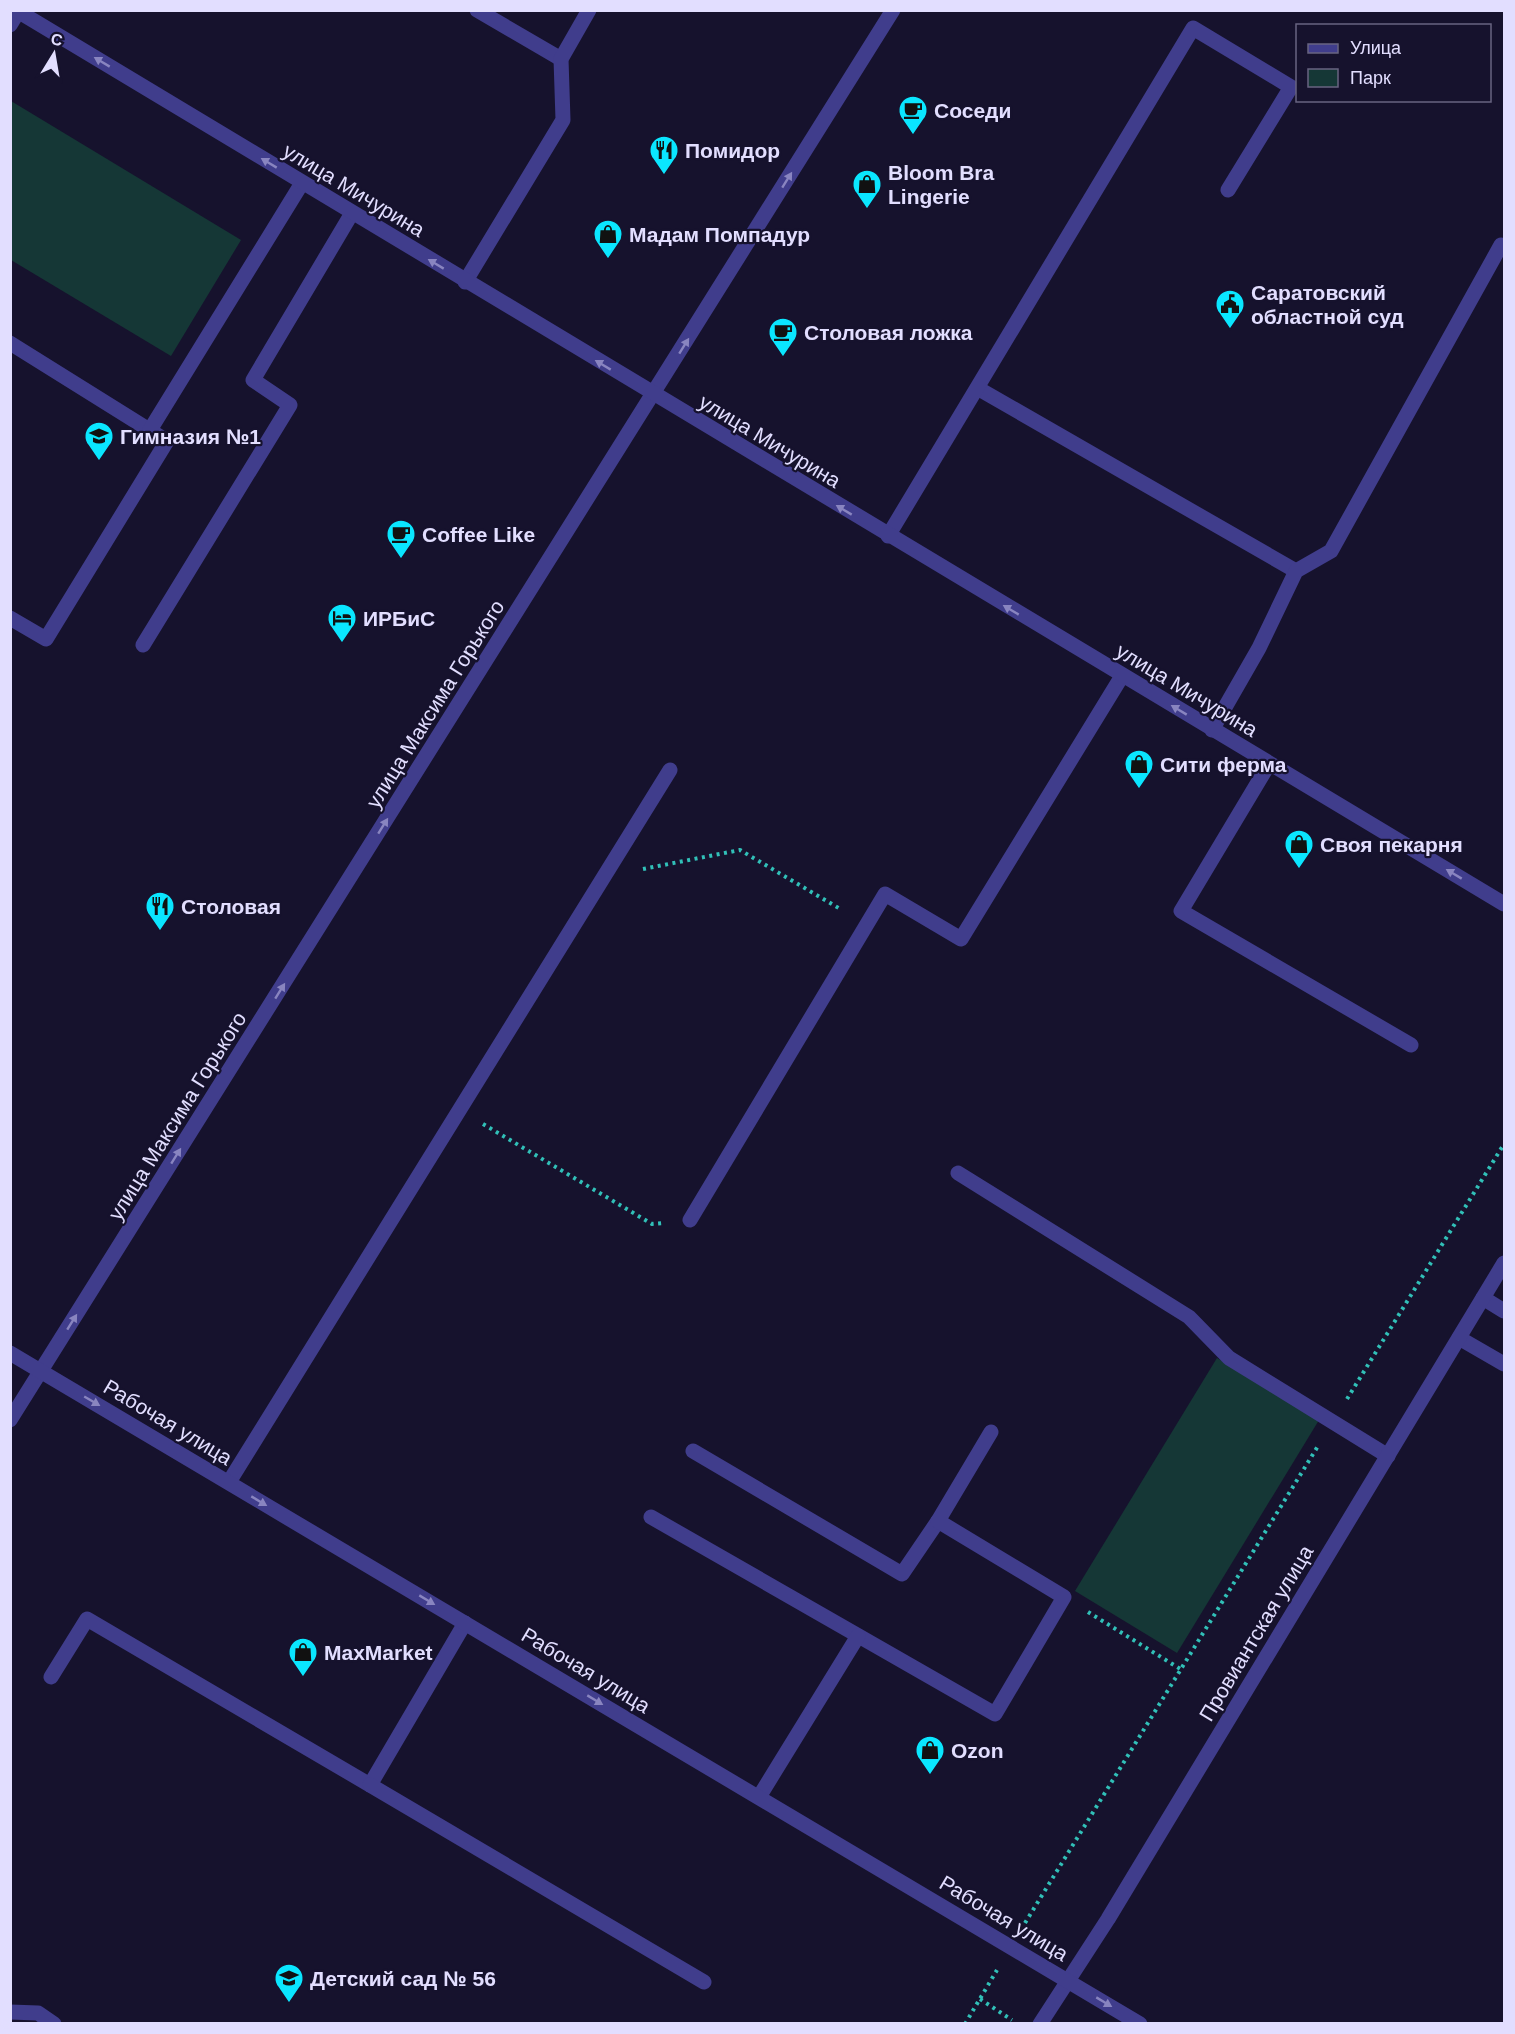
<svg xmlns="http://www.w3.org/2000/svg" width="1515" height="2034" font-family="Arial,sans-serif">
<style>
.green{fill:#153736}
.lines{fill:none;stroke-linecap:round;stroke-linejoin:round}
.path{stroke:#31c0b8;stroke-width:4;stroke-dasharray:3 4.5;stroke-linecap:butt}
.service{stroke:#403d8c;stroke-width:15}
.minor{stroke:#403d8c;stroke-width:15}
.tertiary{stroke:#403d8c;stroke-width:15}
.oneway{fill:#8985c0}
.labels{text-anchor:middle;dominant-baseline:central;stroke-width:4.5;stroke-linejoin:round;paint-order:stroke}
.poi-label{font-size:21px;font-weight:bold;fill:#e2deff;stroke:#16122d;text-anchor:start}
.street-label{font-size:21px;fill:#e2deff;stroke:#16122d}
</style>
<rect width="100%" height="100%" fill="#16122d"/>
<g class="green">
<path d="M11 101 241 240 171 356 11 260Z"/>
<path d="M1217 1358 1319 1420 1177 1653 1075 1591Z"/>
</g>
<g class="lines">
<g class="path">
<path d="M643 869 740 850 842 910"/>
<path d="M483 1124 652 1224 664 1223"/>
<path d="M1347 1399 1504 1144"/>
<path d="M1088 1612 1182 1670"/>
<path d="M1025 1923 1318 1446"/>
<path d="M980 1999 1012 2020"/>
<path d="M965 2024 997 1970"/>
</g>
<g class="service">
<path d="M477 10 561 59"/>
<path d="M10 25 18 12"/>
<path d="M465 282 563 120 561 59 589 10"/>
<path d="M10 343 167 441 46 639 10 618"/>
<path d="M979 389 1296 571"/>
<path d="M150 430 302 183"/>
<path d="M888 536 1193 28 1291 87 1228 190"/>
<path d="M143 645 290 405 253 380 352 213"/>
<path d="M1212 730 1259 648 1296 571 1331 551 1501 245"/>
<path d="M1269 764 1181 911 1411 1045"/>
<path d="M958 1173 1189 1317 1229 1358 1388 1456"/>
<path d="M690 1220 885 894 961 939 1122 676"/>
<path d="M1483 1298 1504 1311"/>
<path d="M1459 1338 1504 1364"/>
<path d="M693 1451 902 1574 938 1521"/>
<path d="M229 1482 670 770"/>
<path d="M651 1517 995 1714 1064 1597 938 1521 991 1432"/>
<path d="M51 1677 87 1619 370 1785 465 1623"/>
<path d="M370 1785 704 1982"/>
<path d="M759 1797 858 1636"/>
<path d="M10 2012 38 2013 54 2024"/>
</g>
<g class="minor">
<path d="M10 1420 893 10"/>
<path d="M1040 2024 1108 1919 1504 1263"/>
</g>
<g class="tertiary">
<path d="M16 10 1504 904"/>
<path d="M10 1353 1140 2024"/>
</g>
</g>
<defs><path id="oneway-solid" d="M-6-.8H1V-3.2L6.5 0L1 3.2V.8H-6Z" transform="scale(1.5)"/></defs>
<g class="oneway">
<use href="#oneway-solid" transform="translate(102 62) rotate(-149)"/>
<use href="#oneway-solid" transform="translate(269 163) rotate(-149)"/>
<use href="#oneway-solid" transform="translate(787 180) rotate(-58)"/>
<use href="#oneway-solid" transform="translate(436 264) rotate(-149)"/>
<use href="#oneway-solid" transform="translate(684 346) rotate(-58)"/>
<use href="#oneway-solid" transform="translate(603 365) rotate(-149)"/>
<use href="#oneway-solid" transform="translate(844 510) rotate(-149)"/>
<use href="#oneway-solid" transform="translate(1011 610) rotate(-149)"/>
<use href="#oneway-solid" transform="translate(1179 710) rotate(-149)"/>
<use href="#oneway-solid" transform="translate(383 826) rotate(-58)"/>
<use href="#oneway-solid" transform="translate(1454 874) rotate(-149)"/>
<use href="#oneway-solid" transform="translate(280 991) rotate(-58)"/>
<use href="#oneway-solid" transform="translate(176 1156) rotate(-58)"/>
<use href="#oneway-solid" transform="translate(72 1322) rotate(-58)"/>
<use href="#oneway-solid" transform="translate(92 1401) rotate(30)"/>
<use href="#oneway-solid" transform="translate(259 1501) rotate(31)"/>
<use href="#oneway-solid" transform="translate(427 1600) rotate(31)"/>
<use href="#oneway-solid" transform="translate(595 1700) rotate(31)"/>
<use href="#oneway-solid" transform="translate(1104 2002) rotate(31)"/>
</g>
<defs>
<g id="cafe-pin" transform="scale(1.5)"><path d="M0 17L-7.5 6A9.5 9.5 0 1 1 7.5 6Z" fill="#0ae6ff" stroke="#16122d"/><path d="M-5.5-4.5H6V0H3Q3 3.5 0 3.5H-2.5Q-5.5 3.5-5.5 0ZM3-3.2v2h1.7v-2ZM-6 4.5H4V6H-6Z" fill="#111"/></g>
<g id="restaurant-pin" transform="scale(1.5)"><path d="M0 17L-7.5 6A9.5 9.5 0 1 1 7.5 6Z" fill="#0ae6ff" stroke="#16122d"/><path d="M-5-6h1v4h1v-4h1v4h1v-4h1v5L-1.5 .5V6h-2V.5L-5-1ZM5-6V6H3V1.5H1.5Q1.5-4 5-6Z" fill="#111"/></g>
<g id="shop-pin" transform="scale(1.5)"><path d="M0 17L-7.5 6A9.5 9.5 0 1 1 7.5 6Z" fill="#0ae6ff" stroke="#16122d"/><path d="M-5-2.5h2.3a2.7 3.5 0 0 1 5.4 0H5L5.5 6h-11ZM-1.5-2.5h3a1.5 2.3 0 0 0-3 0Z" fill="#111"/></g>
<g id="civic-pin" transform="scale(1.5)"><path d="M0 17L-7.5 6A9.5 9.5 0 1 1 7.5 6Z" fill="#0ae6ff" stroke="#16122d"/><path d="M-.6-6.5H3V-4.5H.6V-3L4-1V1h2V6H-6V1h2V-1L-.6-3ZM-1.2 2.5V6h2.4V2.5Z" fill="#111"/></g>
<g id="school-pin" transform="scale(1.5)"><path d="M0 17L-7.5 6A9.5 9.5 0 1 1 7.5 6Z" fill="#0ae6ff" stroke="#16122d"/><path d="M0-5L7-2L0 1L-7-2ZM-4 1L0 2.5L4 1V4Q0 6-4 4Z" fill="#111"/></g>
<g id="hotel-pin" transform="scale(1.5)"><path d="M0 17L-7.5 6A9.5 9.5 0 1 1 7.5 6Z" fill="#0ae6ff" stroke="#16122d"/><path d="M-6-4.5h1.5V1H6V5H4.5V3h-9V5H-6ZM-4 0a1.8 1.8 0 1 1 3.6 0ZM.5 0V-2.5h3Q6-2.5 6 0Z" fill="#111"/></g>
</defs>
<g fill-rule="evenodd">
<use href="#cafe-pin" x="913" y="110"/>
<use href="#restaurant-pin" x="664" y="150"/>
<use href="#shop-pin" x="867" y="184"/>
<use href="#shop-pin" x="608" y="234"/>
<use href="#civic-pin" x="1230" y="304"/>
<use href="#cafe-pin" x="783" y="332"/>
<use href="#school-pin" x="99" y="436"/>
<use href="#cafe-pin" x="401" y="534"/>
<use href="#hotel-pin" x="342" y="618"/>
<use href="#shop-pin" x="1139" y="764"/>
<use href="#shop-pin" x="1299" y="844"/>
<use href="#restaurant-pin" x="160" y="906"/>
<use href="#shop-pin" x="303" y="1652"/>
<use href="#shop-pin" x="930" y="1750"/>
<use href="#school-pin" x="289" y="1978"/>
</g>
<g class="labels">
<g class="poi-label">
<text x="934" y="110">Соседи</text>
<text x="685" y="150">Помидор</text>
<text x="888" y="172">Bloom Bra<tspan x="888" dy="24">Lingerie</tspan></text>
<text x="629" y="234">Мадам Помпадур</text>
<text x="1251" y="292">Саратовский<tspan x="1251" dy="24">областной суд</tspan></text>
<text x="804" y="332">Столовая ложка</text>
<text x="120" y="436">Гимназия №1</text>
<text x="422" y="534">Coffee Like</text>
<text x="363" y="618">ИРБиС</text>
<text x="1160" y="764">Сити ферма</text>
<text x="1320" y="844">Своя пекарня</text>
<text x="181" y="906">Столовая</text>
<text x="324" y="1652">MaxMarket</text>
<text x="951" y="1750">Ozon</text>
<text x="310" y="1978">Детский сад № 56</text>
</g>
<g class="street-label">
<text transform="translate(354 190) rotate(31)">улица Мичурина</text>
<text transform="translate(770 441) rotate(31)">улица Мичурина</text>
<text transform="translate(1187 690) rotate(31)">улица Мичурина</text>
<text transform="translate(435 704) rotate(-58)">улица Максима Горького</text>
<text transform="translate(177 1116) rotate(-58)">улица Максима Горького</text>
<text transform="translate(168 1422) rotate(31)">Рабочая улица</text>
<text transform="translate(1256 1633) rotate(-59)">Провиантская улица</text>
<text transform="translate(586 1670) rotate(31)">Рабочая улица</text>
<text transform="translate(1004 1918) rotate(31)">Рабочая улица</text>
</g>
</g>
<rect width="1515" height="2034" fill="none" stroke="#e2deff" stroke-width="24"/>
<rect x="1296" y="24" width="195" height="78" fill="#16122d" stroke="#686481" stroke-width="1.5"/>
<rect x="1308" y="44" width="30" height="9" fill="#403d8c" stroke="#686481" stroke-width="1.5"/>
<text x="1350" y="54" font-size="18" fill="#e2deff">Улица</text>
<rect x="1308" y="69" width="30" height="18" fill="#153736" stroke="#686481" stroke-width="1.5"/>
<text x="1350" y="84" font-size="18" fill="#e2deff">Парк</text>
<g transform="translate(54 54) rotate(11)" stroke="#16122d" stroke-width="4.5" paint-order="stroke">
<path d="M0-4.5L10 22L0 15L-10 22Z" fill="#e2deff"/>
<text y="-9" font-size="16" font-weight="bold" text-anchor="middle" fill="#e2deff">С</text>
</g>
</svg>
